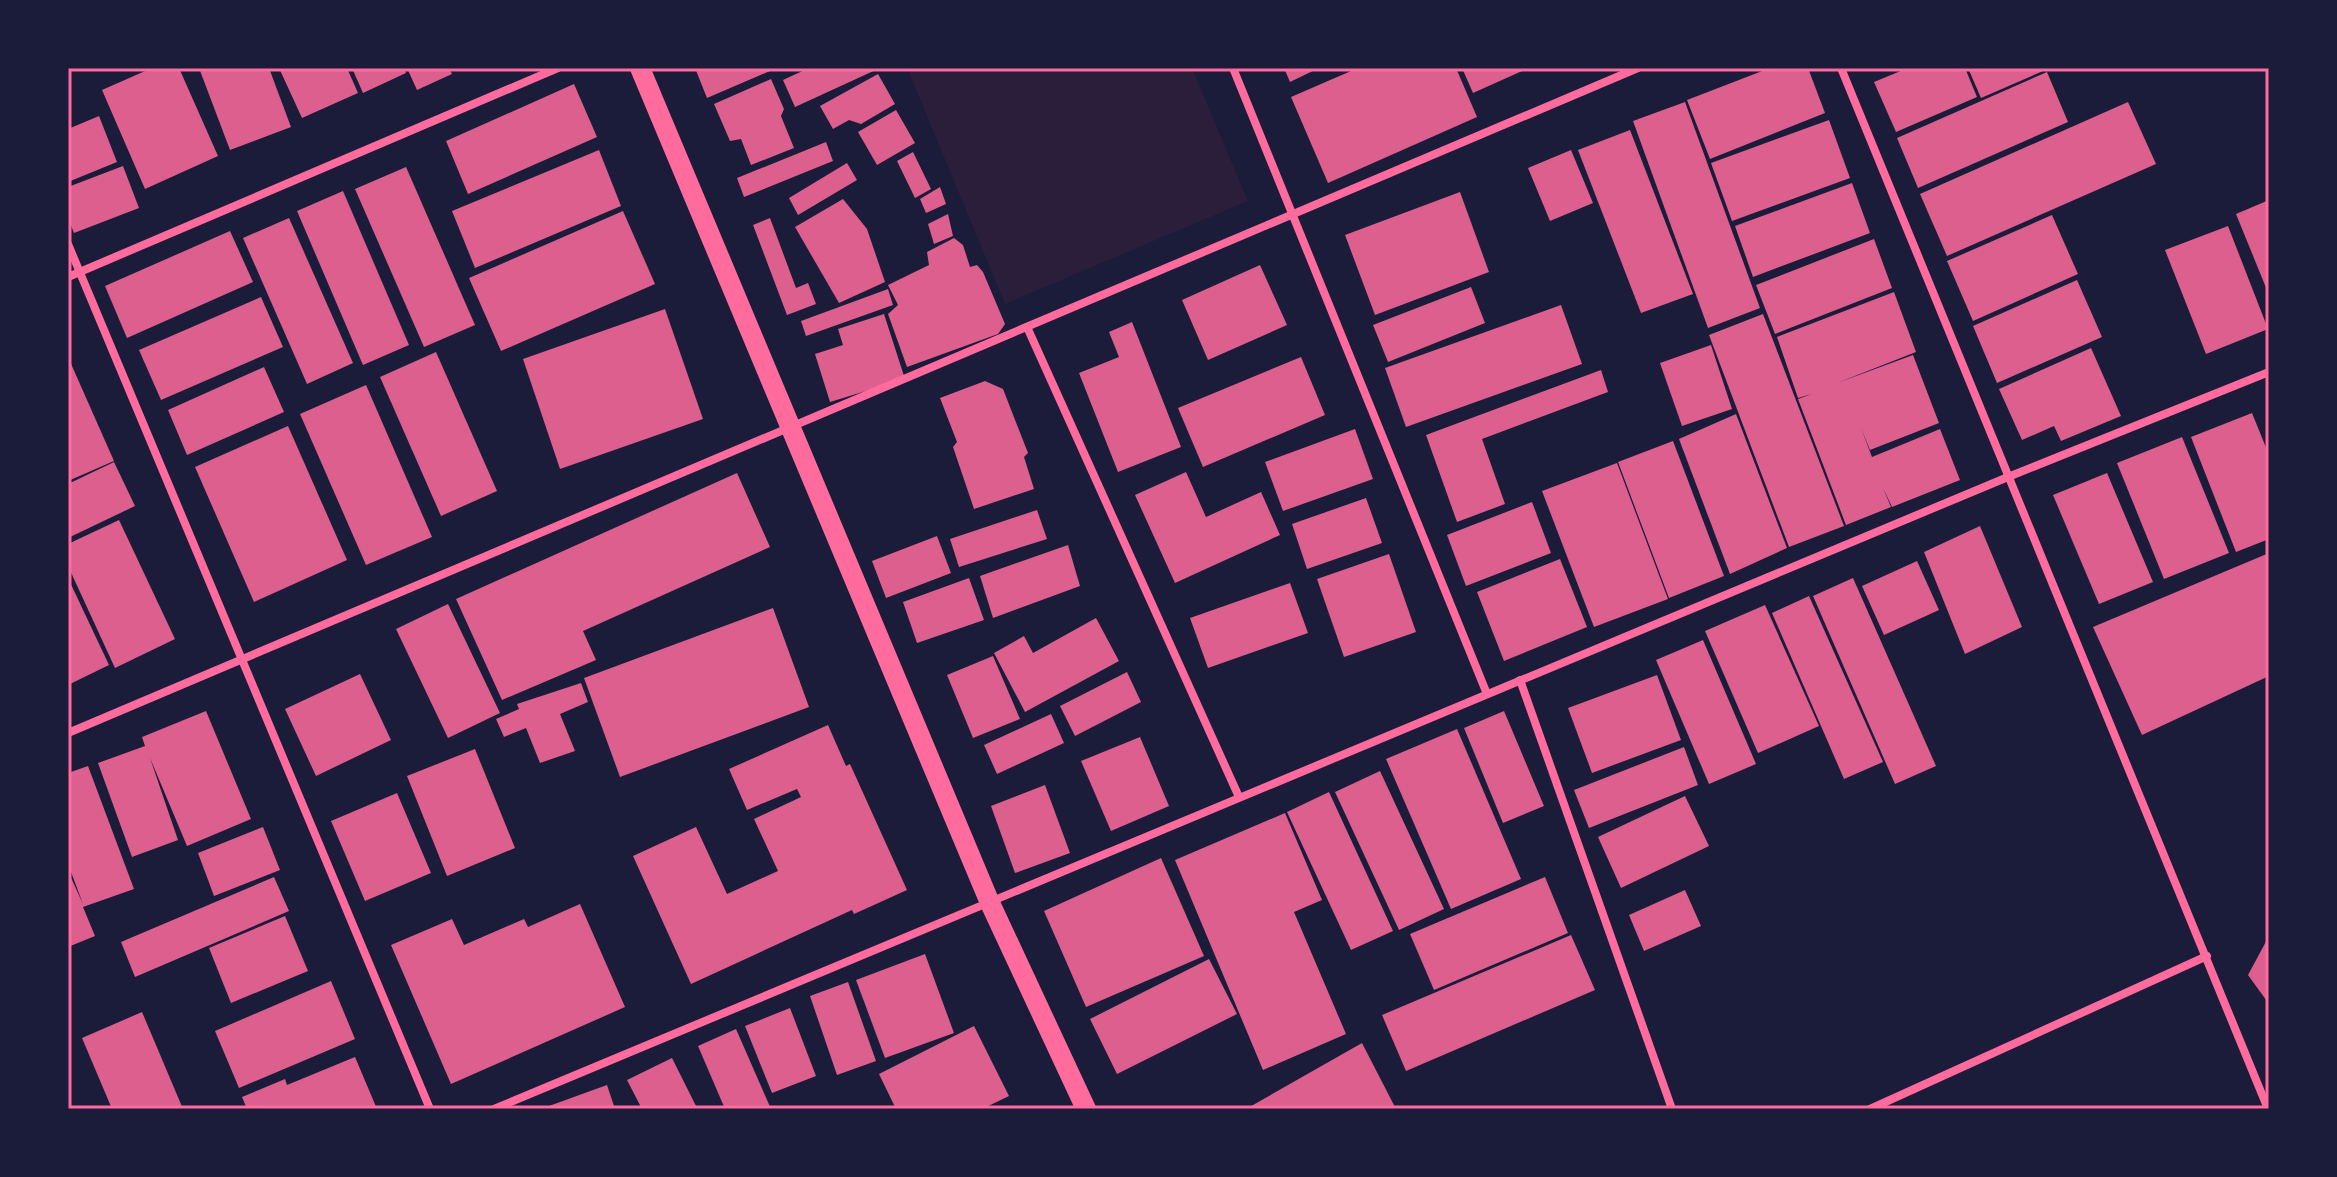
<svg xmlns="http://www.w3.org/2000/svg" width="2337" height="1177" font-family="Lora,serif">
<style>
.green{fill:#2a1e3b}
.building{fill:#dd5f8e}
.lines{fill:none;stroke-linecap:round;stroke-linejoin:round}
.minor{stroke:#ff6b9d;stroke-width:8}
.primary{stroke:#ff6b9d;stroke-width:20}
.neatline{fill:none;stroke:#ff6b9d;stroke-width:3}
</style>
<rect width="100%" height="100%" fill="#1b1b3a"/>
<path class="green" d="M907 68H1192L1248 201 1005 304Z"/>
<g class="building">
<path d="M152 68H179L218 156 145 189 102 90Z"/>
<path d="M199 68H269L291 127 230 150Z"/>
<path d="M279 68H347L358 93 302 118Z"/>
<path d="M352 68H404L406 73 363 93Z"/>
<path d="M407 68H449L452 74 417 90Z"/>
<path d="M695 68H777L707 98Z"/>
<path d="M809 68H880L795 107 783 80Z"/>
<path d="M1284 68H1319L1290 82Z"/>
<path d="M1358 68H1456L1477 117 1328 183 1291 97Z"/>
<path d="M1462 68H1529L1473 93Z"/>
<path d="M1770 68H1808L1825 113 1710 159 1687 100Z"/>
<path d="M1908 68H1965L1977 97 1896 132 1874 82Z"/>
<path d="M1968 68H2050L1981 98Z"/>
<path d="M2047 72 2068 122 1918 188 1897 138Z"/>
<path d="M878 74 895 104 861 124 849 120 833 129 820 106Z"/>
<path d="M771 79 784 109 781 116 794 148 751 165 741 139 730 141 714 104Z"/>
<path d="M574 84 597 137 468 194 446 141Z"/>
<path d="M1685 102 1760 308 1708 328 1633 121Z"/>
<path d="M2128 102 2156 164 1947 256 1920 194Z"/>
<path d="M896 110 915 143 877 165 858 132Z"/>
<path d="M99 116 117 162 68 182V129Z"/>
<path d="M1829 120 1850 178 1732 221 1711 163Z"/>
<path d="M1630 130 1693 294 1641 313 1578 150Z"/>
<path d="M826 142 833 161 744 197 737 178Z"/>
<path d="M599 150 621 206 475 268 452 211Z"/>
<path d="M1571 150 1593 203 1550 221 1528 168Z"/>
<path d="M913 152 931 189 915 198 897 161Z"/>
<path d="M847 163 857 180 798 215 789 198Z"/>
<path d="M123 166 139 208 74 233 68 218V187Z"/>
<path d="M406 167 475 325 424 347 355 189Z"/>
<path d="M1852 183 1870 233 1753 277 1735 226Z"/>
<path d="M940 187 946 204 926 213 920 199Z"/>
<path d="M343 191 409 345 363 365 297 211Z"/>
<path d="M1460 192 1489 272 1375 315 1345 235Z"/>
<path d="M843 199 867 229 885 282 839 303 795 227Z"/>
<path d="M2269 200V295L2236 214Z"/>
<path d="M623 211 655 284 501 351 469 278Z"/>
<path d="M948 214 953 236 934 244 928 224Z"/>
<path d="M2052 215 2078 274 1973 321 1947 261Z"/>
<path d="M289 218 353 363 307 384 243 238Z"/>
<path d="M770 218 796 288 808 283 816 304 787 315 753 225Z"/>
<path d="M2228 226 2268 329 2206 354 2165 250Z"/>
<path d="M230 231 253 282 127 338 105 286Z"/>
<path d="M954 238 963 245 970 267 977 265 983 272 1005 324 998 334 907 367 888 314 898 305 888 285 929 265 927 252Z"/>
<path d="M1874 239 1892 288 1775 334 1756 285Z"/>
<path d="M1260 265 1287 325 1208 360 1182 300Z"/>
<path d="M2077 280 2102 337 1997 383 1973 326Z"/>
<path d="M1471 287 1485 323 1388 362 1373 325Z"/>
<path d="M888 289 893 305 806 336 801 321Z"/>
<path d="M1894 292 1916 352 1837 383 1913 355 1939 423 1870 450 1861 428 1872 457 1940 429 1960 480 1892 507 1883 488 1891 507 1846 525 1798 399 1812 394 1798 398 1777 337Z"/>
<path d="M261 297 283 347 161 400 139 350Z"/>
<path d="M1561 305 1582 364 1406 427 1385 368Z"/>
<path d="M665 309 703 419 560 469 523 359Z"/>
<path d="M884 314 905 379 830 402 815 354 843 345 838 329Z"/>
<path d="M1763 314 1844 526 1789 547 1709 335Z"/>
<path d="M1132 322 1181 447 1118 472 1079 373 1119 357 1109 332Z"/>
<path d="M1711 345 1732 409 1682 426 1660 363Z"/>
<path d="M2091 348 2121 416 2061 441 2054 426 2022 440 1999 389Z"/>
<path d="M436 352 497 491 441 516 380 377Z"/>
<path d="M68 357 114 461 68 481Z"/>
<path d="M1301 357 1325 415 1203 467 1178 408Z"/>
<path d="M264 367 284 412 187 455 168 410Z"/>
<path d="M1601 370 1608 392 1482 439 1505 504 1457 522 1426 435Z"/>
<path d="M985 381 1003 389 1028 453 1024 457 1034 489 974 509 953 447 957 442 940 398Z"/>
<path d="M366 385 432 537 366 565 300 414Z"/>
<path d="M2252 413 2269 455V539L2236 552 2191 437Z"/>
<path d="M1736 414 1787 548 1730 574 1679 439Z"/>
<path d="M288 426 347 560 254 602 195 467Z"/>
<path d="M1355 429 1373 479 1283 511 1265 462Z"/>
<path d="M2182 437 2229 553 2164 579 2117 463Z"/>
<path d="M1673 441 1724 576 1669 598 1618 462Z"/>
<path d="M114 462 135 506 68 538V484Z"/>
<path d="M1617 463 1668 599 1594 627 1542 491Z"/>
<path d="M1186 472 1206 517 1261 492 1280 535 1175 583 1135 495Z"/>
<path d="M737 473 770 547 583 631 596 660 502 700 456 599Z"/>
<path d="M2107 473 2153 582 2099 604 2053 495Z"/>
<path d="M1366 498 1382 543 1307 569 1292 524Z"/>
<path d="M1532 502 1551 553 1466 586 1447 535Z"/>
<path d="M1037 510 1047 539 959 567 950 539Z"/>
<path d="M119 520 175 639 115 668 68 566V544Z"/>
<path d="M1980 526 2022 627 1965 654 1924 552Z"/>
<path d="M937 536 951 573 886 598 872 561Z"/>
<path d="M1068 545 1080 586 993 618 980 576Z"/>
<path d="M2269 553V676L2142 735 2093 627Z"/>
<path d="M1389 554 1416 632 1344 657 1317 579Z"/>
<path d="M1560 559 1587 627 1504 661 1477 592Z"/>
<path d="M1917 561 1939 610 1884 635 1862 586Z"/>
<path d="M68 578 109 665 68 685Z"/>
<path d="M969 578 984 620 917 643 903 602Z"/>
<path d="M1853 578 1936 766 1895 784 1813 596Z"/>
<path d="M1290 583 1308 633 1208 668 1190 618Z"/>
<path d="M1809 596 1883 762 1844 779 1772 613Z"/>
<path d="M448 604 500 713 448 738 396 629Z"/>
<path d="M1765 605 1819 726 1758 753 1705 631Z"/>
<path d="M773 608 809 707 620 777 584 678Z"/>
<path d="M1096 618 1119 661 1025 712 994 653 1024 636 1033 653Z"/>
<path d="M1703 640 1756 764 1709 784 1656 660Z"/>
<path d="M993 656 1020 719 973 738 947 675Z"/>
<path d="M1127 672 1141 702 1075 736 1060 706Z"/>
<path d="M360 674 391 740 316 776 285 709Z"/>
<path d="M1657 675 1681 740 1592 773 1568 708Z"/>
<path d="M581 683 588 702 560 714 575 751 540 763 526 728 504 737 496 719 519 709 517 704Z"/>
<path d="M206 711 251 819 187 846 150 758 178 840 132 857 98 763 145 746 142 737Z"/>
<path d="M1504 711 1544 806 1503 823 1464 728Z"/>
<path d="M1051 714 1064 743 997 774 984 745Z"/>
<path d="M828 725 846 766 850 764 907 890 854 914 852 910 691 984 633 856 696 827 727 894 778 871 754 819 801 797 797 789 747 810 729 769Z"/>
<path d="M1457 729 1521 879 1451 909 1386 759Z"/>
<path d="M1140 737 1169 806 1111 831 1081 761Z"/>
<path d="M1684 747 1698 785 1589 828 1574 790Z"/>
<path d="M475 749 515 848 447 876 407 776Z"/>
<path d="M88 766 134 889 83 907 95 936 68 947V871L83 904 68 864V773Z"/>
<path d="M1380 771 1444 909 1399 930 1335 792Z"/>
<path d="M1045 785 1070 853 1015 873 991 806Z"/>
<path d="M1329 792 1393 931 1351 950 1287 812Z"/>
<path d="M397 793 431 873 365 901 331 821Z"/>
<path d="M1685 796 1709 846 1621 888 1598 837Z"/>
<path d="M1285 813 1322 900 1294 912 1346 1034 1263 1070 1175 860Z"/>
<path d="M263 827 280 870 214 896 198 853Z"/>
<path d="M1161 858 1204 956 1086 1007 1044 911Z"/>
<path d="M274 877 289 911 135 977 121 942Z"/>
<path d="M1545 877 1568 933 1434 990 1410 934Z"/>
<path d="M1685 890 1701 926 1644 951 1629 915Z"/>
<path d="M580 904 625 1007 451 1084 391 945 452 919 464 945 524 919 528 927Z"/>
<path d="M285 916 308 971 231 1003 209 948Z"/>
<path d="M1571 935 1595 990 1406 1071 1382 1015Z"/>
<path d="M2269 936V1004L2248 975Z"/>
<path d="M925 954 954 1033 885 1058 856 980Z"/>
<path d="M1209 959 1237 1014 1117 1074 1090 1019Z"/>
<path d="M331 981 355 1039 239 1088 215 1031Z"/>
<path d="M848 982 876 1061 837 1075 810 996Z"/>
<path d="M790 1008 816 1076 772 1093 745 1026Z"/>
<path d="M142 1012 183 1109H112L82 1038Z"/>
<path d="M974 1026 1009 1096 982 1109H896L879 1074Z"/>
<path d="M736 1029 771 1109H725L698 1046Z"/>
<path d="M1362 1043 1396 1109H1246Z"/>
<path d="M355 1057 377 1109H247L242 1097 285 1079 287 1085Z"/>
<path d="M672 1058 697 1108 642 1109 627 1080Z"/>
<path d="M607 1085 615 1109H550L549 1106Z"/>
</g>
<g class="lines">
<g class="minor">
<path d="M1233 68 1487 694"/>
<path d="M1841 68 2268 1109"/>
<path d="M68 244 430 1109"/>
<path d="M68 277 558 68"/>
<path d="M1027 327 1239 797"/>
<path d="M1520 680 1672 1109"/>
<path d="M68 733 1638 68"/>
<path d="M494 1109 2008 477 2269 372"/>
<path d="M1870 1109 2207 956"/>
</g>
<path class="primary" d="M640 68 990 903 1086 1109"/>
</g>
<rect width="2337" height="1177" fill="none" stroke="#1b1b3a" stroke-width="140"/>
<rect x="70" y="70" width="2197" height="1037" class="neatline"/>
</svg>
